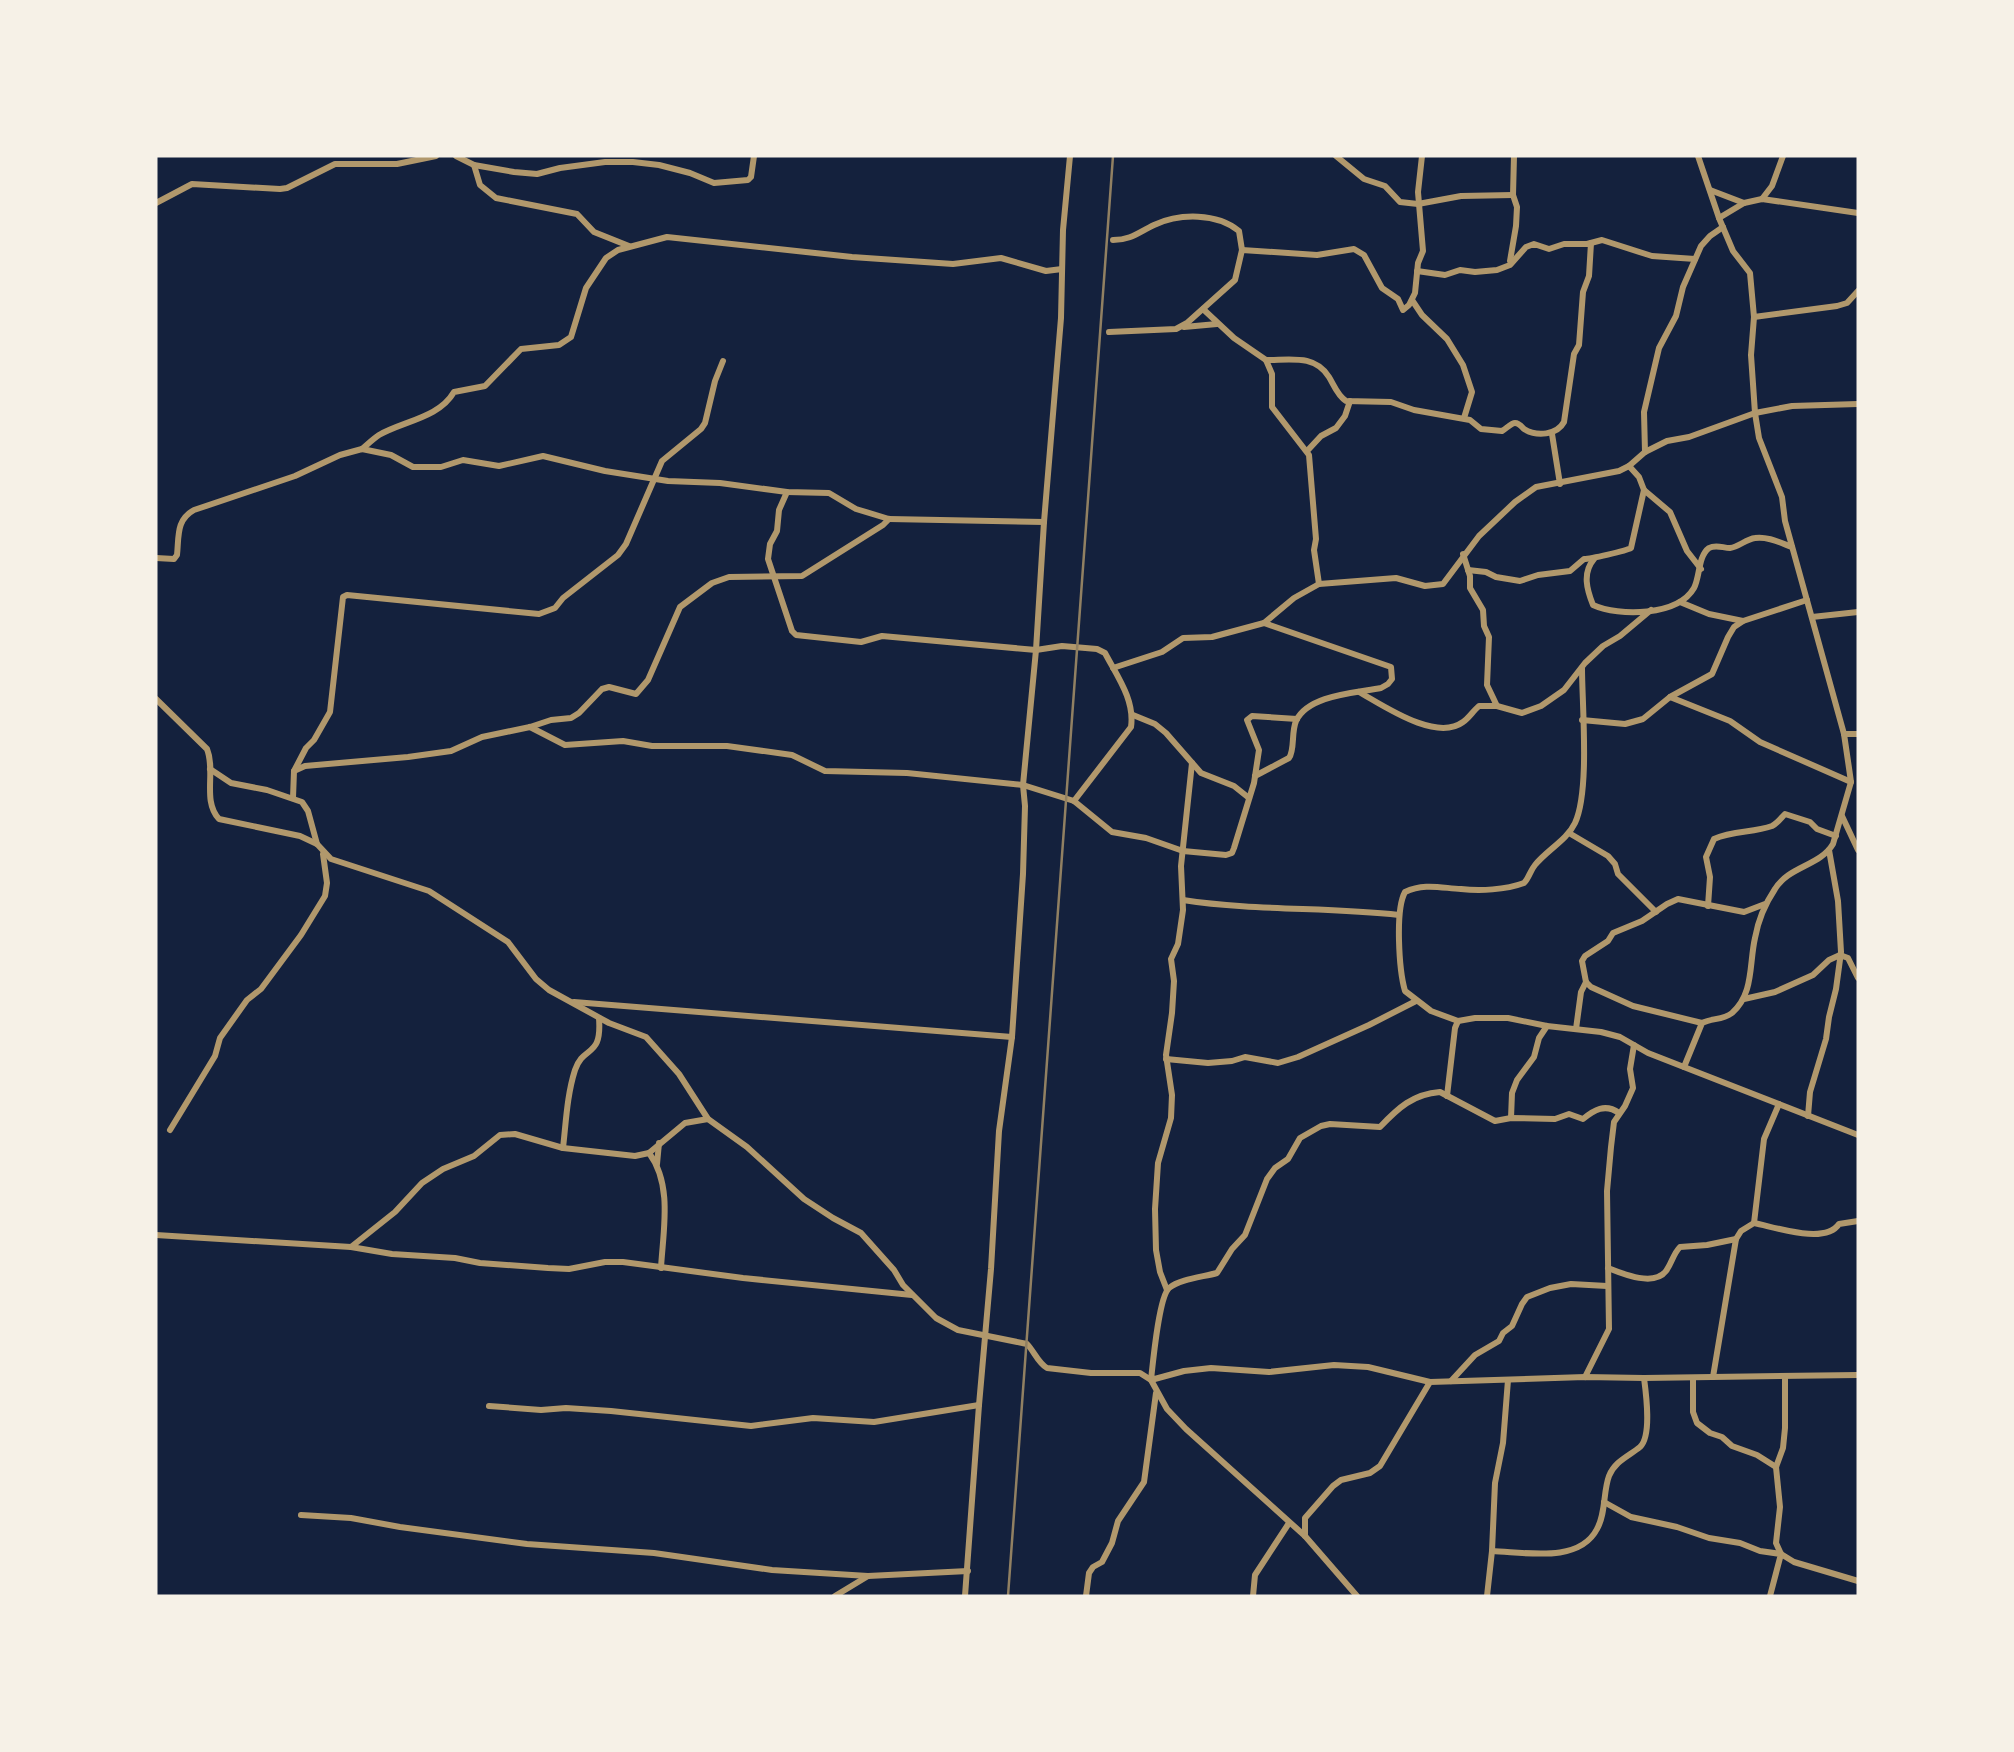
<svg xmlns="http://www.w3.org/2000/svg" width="2014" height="1752" font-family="Barlow,sans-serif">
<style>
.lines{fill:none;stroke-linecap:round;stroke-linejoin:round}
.minor{stroke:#b1986c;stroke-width:6}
.rail{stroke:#918062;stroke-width:2.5}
</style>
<rect width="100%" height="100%" fill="#14213d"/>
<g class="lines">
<g class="minor">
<path d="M456 156 474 165 514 172 537 174 560 168 605 162H633L659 165 690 173 714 183 748 180 751 177 754 156"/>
<path d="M1336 156 1364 179 1385 186 1400 202 1418 204 1461 196 1513 195"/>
<path d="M474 165 480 185 496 198 577 214 594 232 629 246"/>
<path d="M1710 190 1744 203"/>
<path d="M1762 199 1772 186 1783 156"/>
<path d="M156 203 192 184 280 189 287 188 335 164H397L436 156"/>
<path d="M1719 218 1744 203 1762 199 1858 213"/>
<path d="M1242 250 1317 255 1354 249 1364 255 1382 288 1398 299 1403 310 1409 305 1415 293 1418 263 1423 251 1418 192 1422 156"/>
<path d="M1510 261 1516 226 1517 207 1513 195 1514 156"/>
<path d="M1417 271 1445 275 1460 270 1475 272 1497 270 1510 265 1526 247 1534 244 1549 249 1564 244H1587L1602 240 1652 256 1695 259"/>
<path d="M1412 300 1422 315 1447 339 1463 365 1472 392 1464 418"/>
<path d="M1203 309 1234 338 1266 360 1272 374V407L1309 455 1316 539 1314 550 1319 584"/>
<path d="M1754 317 1837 306 1847 303 1858 291"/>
<path d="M1184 327 1217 324"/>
<path d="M1109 332 1176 329 1187 323 1235 280 1242 250 1239 231C1217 213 1180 213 1154 225 1139 232 1131 240 1113 240"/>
<path d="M1266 360C1290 360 1315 354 1329 377 1334 385 1337 395 1346 401L1391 402 1414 410 1470 420 1481 429 1502 431C1506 429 1511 423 1515 423 1519 423 1522 427 1524 429 1537 437 1557 435 1564 422L1574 354 1579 345 1583 292 1589 276 1591 243"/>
<path d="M1552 434 1560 484"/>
<path d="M362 449C368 444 373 439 379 435 403 421 439 418 454 392L485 386 521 349 559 345 571 337 586 288 606 258 618 250 667 237 852 257 953 264 1001 258 1046 271 1062 269"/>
<path d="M1308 450 1321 436 1336 428 1345 416 1350 401"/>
<path d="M1645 452 1644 412 1659 348 1676 316 1683 287 1701 246 1710 236 1723 227"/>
<path d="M1629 466 1639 477 1644 490 1670 512 1687 551 1701 569"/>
<path d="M787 492 779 510 777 531 770 544 768 559 792 631 796 635 861 642 882 636 1036 650 1062 646 1097 649 1105 653C1117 676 1135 700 1131 727L1074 801"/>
<path d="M1463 554 1470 576V588L1483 610 1484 626 1489 637 1487 685 1497 706"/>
<path d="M156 558 174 559 177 555C179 536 176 520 194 510L295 476 340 455 362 449 391 455 413 467H441L463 460 499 466 543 456 605 471 668 481 720 483 787 492 829 493 856 509 889 519 1044 522"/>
<path d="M1594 559C1582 573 1587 590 1593 605 1619 617 1678 616 1694 588 1700 577 1698 556 1709 548 1716 544 1723 548 1730 548 1739 547 1746 539 1755 538 1767 536 1781 543 1792 547"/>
<path d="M1468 570 1486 572 1496 577 1520 581 1538 575 1570 571 1584 559C1590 559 1626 551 1631 548L1644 490"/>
<path d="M1680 602 1709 614 1743 621"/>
<path d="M1812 617 1858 612"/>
<path d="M1113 668 1162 652 1183 638 1212 637 1264 623 1294 598 1319 584 1396 578 1425 586 1443 584 1479 536 1515 502 1536 487 1619 471 1629 466 1645 452 1667 441 1689 437 1755 413 1792 406 1858 404"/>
<path d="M1582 668C1582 705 1590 791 1575 823 1567 840 1547 850 1535 865 1530 871 1529 878 1524 883 1505 890 1480 891 1461 889 1441 888 1424 883 1405 892 1395 910 1399 970 1405 991L1431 1011 1458 1021 1475 1018H1508L1547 1026 1601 1032 1620 1037 1648 1053 1858 1135"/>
<path d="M1359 692C1384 706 1436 742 1463 722 1469 718 1473 711 1479 706H1497L1522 713 1541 706 1564 690 1585 663 1603 646 1620 636 1651 610"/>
<path d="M1670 697 1730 721 1760 742 1851 782"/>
<path d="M156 699 207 749C216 771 202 801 219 819L300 836 317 844 331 859 429 891 508 942 536 979 549 990 609 1023 646 1037 679 1074 708 1119 747 1147 804 1199 833 1218 861 1233 894 1270 903 1285 936 1318 958 1330 1027 1344C1034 1351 1038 1363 1047 1368L1091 1373H1140L1151 1380 1167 1409 1186 1429 1305 1536 1357 1596"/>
<path d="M1133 715 1155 724 1166 733 1201 773 1234 786 1249 798"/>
<path d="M1582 720 1625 724 1643 719 1670 697 1712 674 1728 637 1734 627 1743 621 1807 600"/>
<path d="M530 727 565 745 623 741 652 746H727L792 755 825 771 907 773 1023 785 1074 801 1112 832 1146 838 1183 851 1226 855 1232 853 1234 848 1254 783 1259 750 1247 720 1252 716 1297 719"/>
<path d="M1844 734H1858"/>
<path d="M210 769 231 783 267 790 302 802 308 811 317 844"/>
<path d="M294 771 306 748 314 740 330 712 343 597 347 595 539 614 555 608 563 598 618 555 626 544 662 461 701 429 705 423 715 381 723 361"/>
<path d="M1255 776 1289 758C1295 750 1291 733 1296 721 1308 695 1355 693 1381 688L1388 684 1392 679 1391 667 1264 623"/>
<path d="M293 798 294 771 305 766 408 757 451 751 482 737 530 727 551 720 571 718 579 713 602 689 609 687 636 694 648 680 680 607 712 583 729 577 802 576 883 525 889 519"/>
<path d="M1842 816 1858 850"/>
<path d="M1569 833 1608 856 1615 864 1618 874 1656 912"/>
<path d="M1183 900C1254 911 1327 907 1399 915"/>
<path d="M1708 906 1710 877 1706 857 1714 839C1733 830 1753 833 1772 826 1778 823 1781 818 1785 814L1810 822 1817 829 1836 836"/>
<path d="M1744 999 1775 992 1813 975 1829 960 1840 955 1848 958 1858 978"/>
<path d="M574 1002 1012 1037"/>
<path d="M1702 1023 1633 1006 1591 987 1586 982 1582 961 1585 956 1608 941 1613 933 1642 921 1667 904 1678 899 1744 912 1765 904"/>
<path d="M1576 1029 1581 992 1586 982"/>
<path d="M1166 1059 1208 1063 1232 1061 1245 1057 1278 1063 1298 1057 1369 1025 1416 1001"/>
<path d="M1684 1067 1702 1023C1712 1018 1723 1020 1732 1013 1754 994 1749 964 1755 938 1758 921 1765 904 1775 889 1789 866 1820 866 1833 844L1851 782 1849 768 1844 734 1785 521 1782 497 1759 438 1755 413 1751 355 1754 317 1750 273 1733 251 1719 218 1698 156"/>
<path d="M1447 1096 1455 1028 1458 1021"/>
<path d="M1808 1116 1810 1092 1826 1039 1829 1017 1836 989 1841 952 1838 901 1829 850"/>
<path d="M1511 1118 1512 1093 1517 1080 1534 1057 1539 1038 1547 1026"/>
<path d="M170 1130 215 1056 220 1038 247 1000 261 989 301 935 325 896 327 883 323 854"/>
<path d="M563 1148C566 1122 567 1095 575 1070 584 1044 602 1059 599 1018"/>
<path d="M649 1153C673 1185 663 1231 661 1268"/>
<path d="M657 1164 659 1143"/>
<path d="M1754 1223 1764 1139 1779 1104"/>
<path d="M156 1235 351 1247 395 1212 422 1183 443 1169 474 1156 500 1135 515 1134 563 1148 635 1156 649 1153 685 1123 708 1119"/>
<path d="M351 1247 392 1254 455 1258 480 1263 548 1268 569 1269 605 1262H623L743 1278 912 1295"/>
<path d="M1608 1268C1623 1274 1654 1287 1666 1271 1672 1263 1673 1254 1680 1247L1707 1245 1736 1239"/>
<path d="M1167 1290 1160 1272 1156 1250 1155 1209 1158 1163 1171 1118 1172 1095 1166 1055 1172 1013 1174 981 1171 959 1178 944 1183 910 1181 866 1192 763"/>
<path d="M1585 1377 1609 1329 1607 1191 1611 1147 1614 1122 1625 1106 1633 1088 1630 1069 1634 1045"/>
<path d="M1713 1377 1736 1239 1741 1231 1754 1223C1775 1227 1825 1245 1839 1224L1858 1221"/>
<path d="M1785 1377V1428L1783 1448 1776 1467 1780 1507 1776 1543 1781 1554 1794 1562 1858 1581"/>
<path d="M1693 1378V1412L1697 1423 1710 1433 1722 1437 1732 1446 1757 1455 1776 1467"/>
<path d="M1451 1381 1475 1355 1499 1341 1503 1333 1512 1326 1522 1304 1527 1297 1550 1288 1571 1284 1607 1286"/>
<path d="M1430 1382 1368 1367 1334 1365 1269 1372 1211 1368 1184 1371 1151 1380C1153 1362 1159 1297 1169 1288 1180 1279 1203 1277 1217 1273L1232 1249 1245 1235 1267 1179 1275 1168 1288 1159 1300 1138 1321 1126 1330 1124 1380 1127C1398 1108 1413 1094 1440 1092L1495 1121 1511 1118 1555 1119 1569 1114 1583 1119C1594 1110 1605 1103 1619 1113"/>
<path d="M489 1406 541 1410 566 1408 611 1411 751 1426 813 1418 874 1422 979 1405"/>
<path d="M1604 1502 1631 1517 1677 1527 1709 1538 1740 1543 1760 1551 1781 1554 1770 1596"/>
<path d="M301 1515 351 1518 400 1527 527 1544 654 1553 772 1570 868 1576"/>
<path d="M1305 1536V1518L1333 1486 1341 1480 1370 1473 1380 1466 1430 1382 1585 1377 1644 1378 1858 1375"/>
<path d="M1492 1551C1524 1552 1579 1564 1597 1529 1606 1513 1603 1492 1609 1476 1615 1461 1629 1456 1640 1447 1652 1436 1646 1393 1644 1378"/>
<path d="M835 1596 868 1576 968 1571"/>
<path d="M965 1596 979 1405 991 1269 999 1131 1012 1037 1023 874 1025 806 1023 785 1036 650 1044 522 1061 318 1063 230 1070 156"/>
<path d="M1086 1596 1089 1573 1093 1567 1102 1562 1112 1543 1118 1521 1144 1482 1156 1393"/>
<path d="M1253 1596 1255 1575 1289 1523"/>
<path d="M1487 1596 1492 1551 1495 1483 1503 1443 1508 1380"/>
</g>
<path class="rail" d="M1008 1596 1113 156"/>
</g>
<rect width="2014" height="1752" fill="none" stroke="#f6f1e7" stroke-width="315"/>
</svg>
